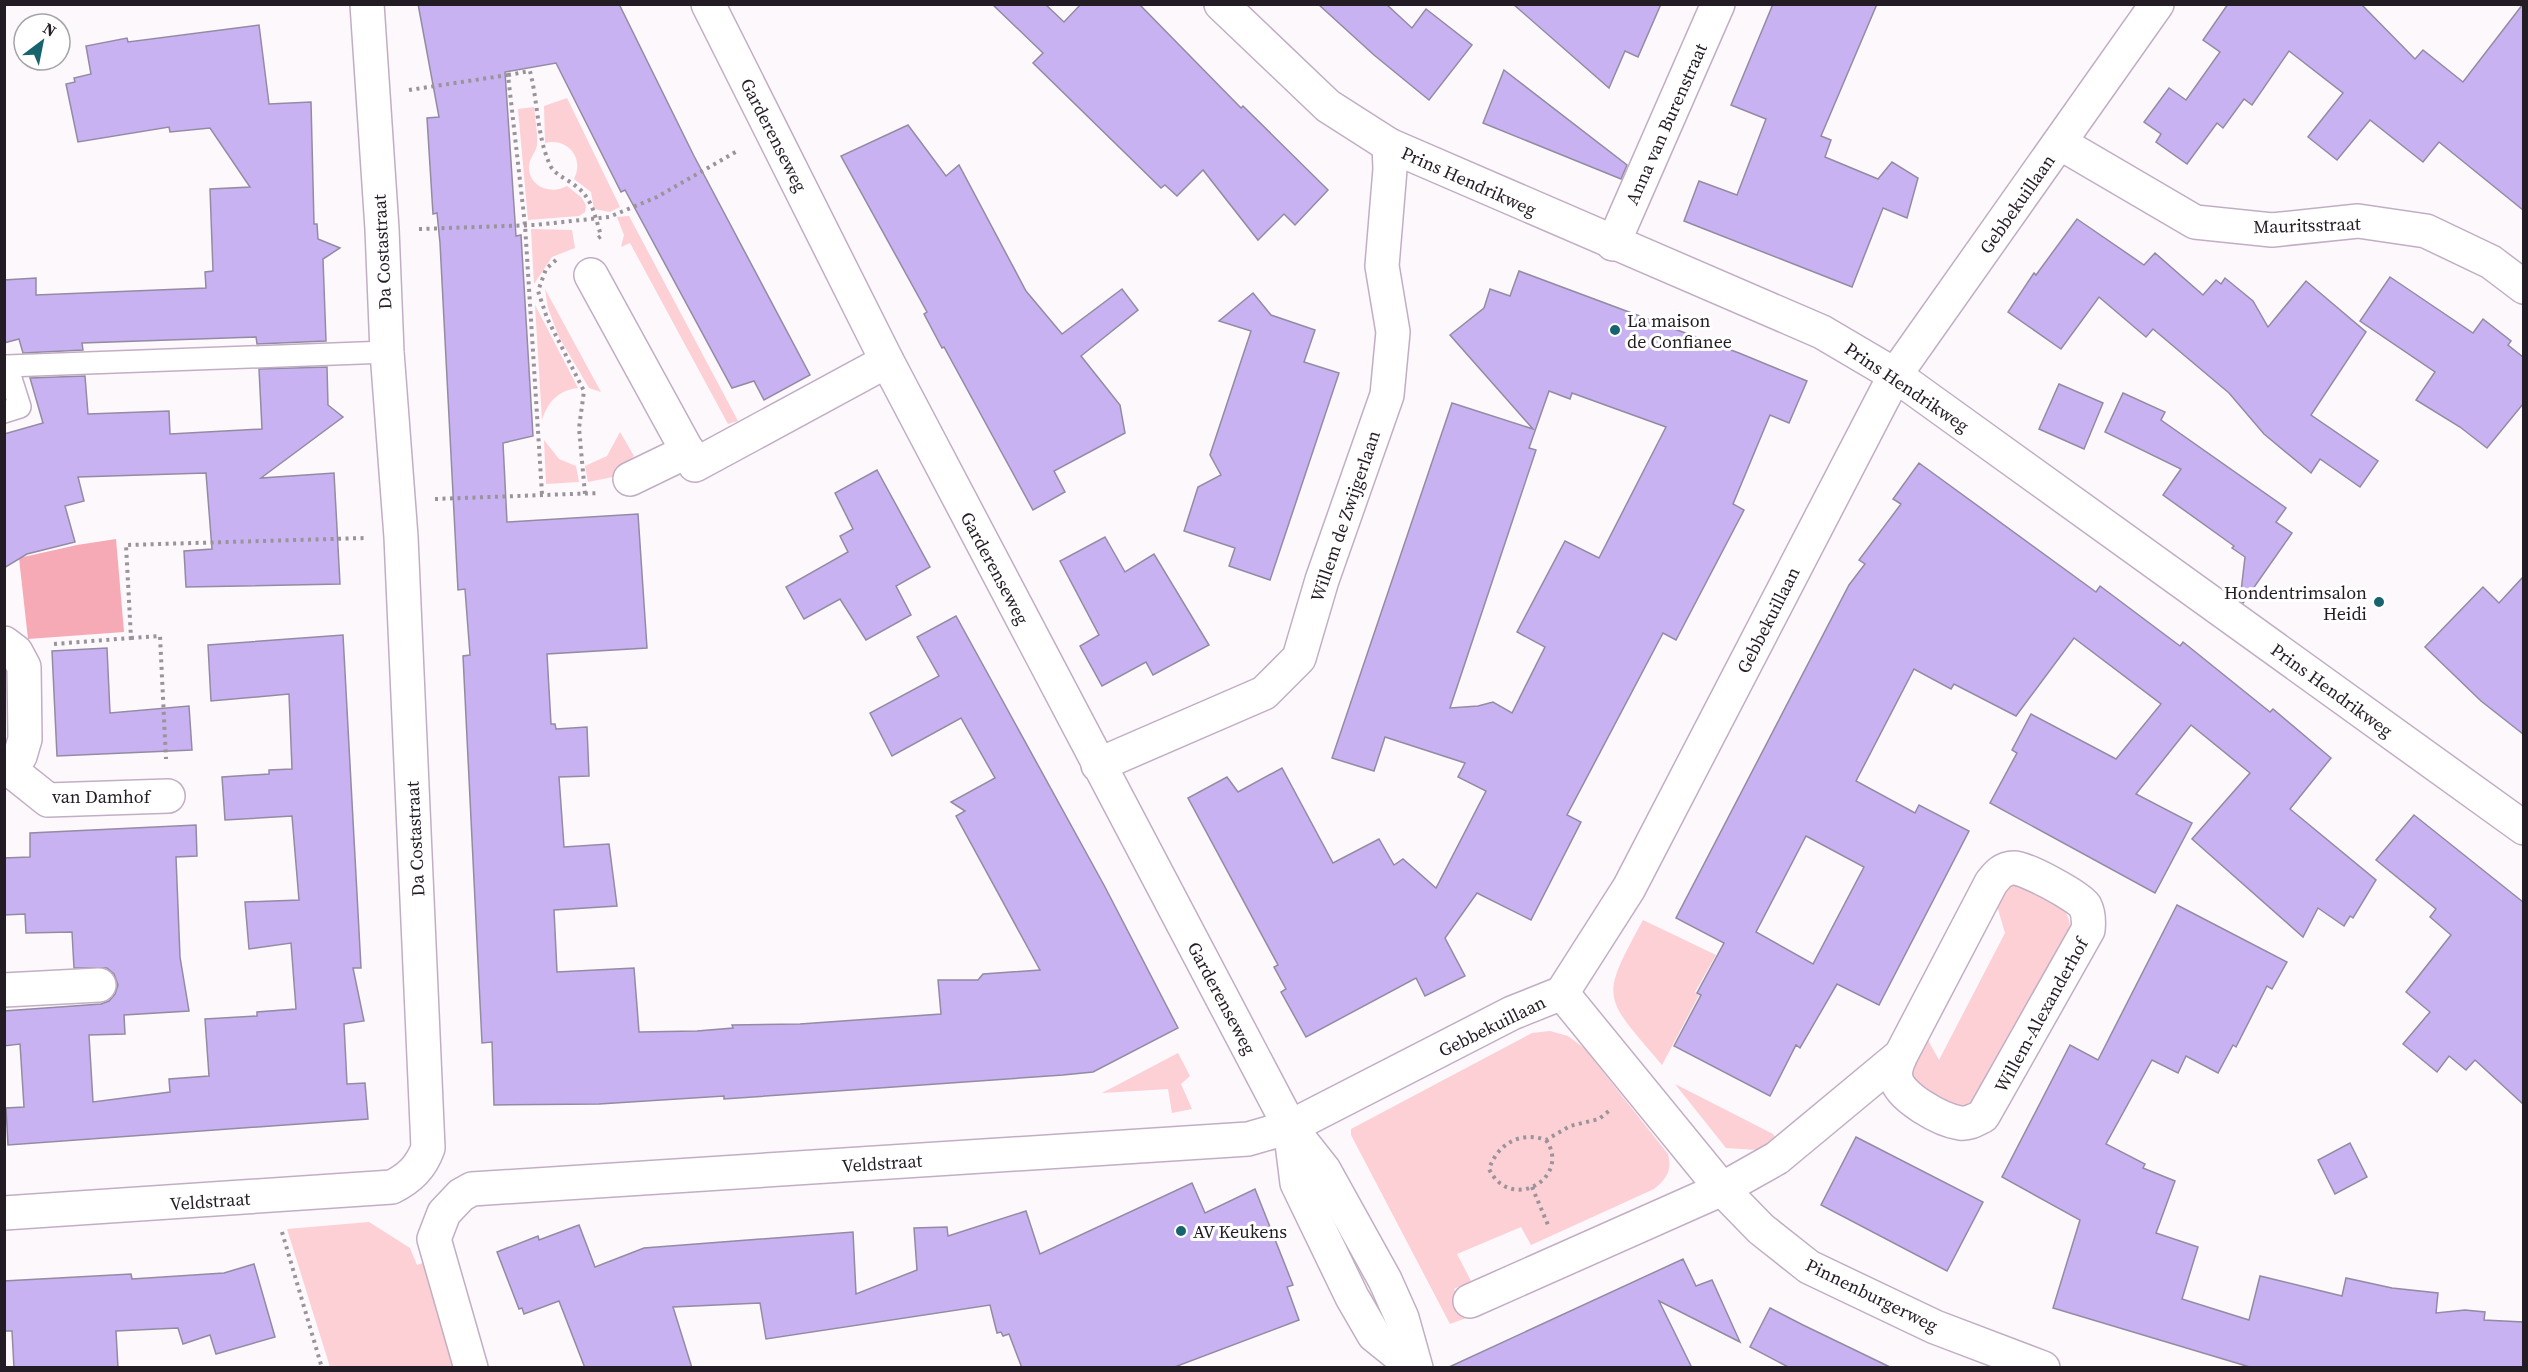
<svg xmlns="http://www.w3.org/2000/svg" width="2528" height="1372" font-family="'Source Serif 4',serif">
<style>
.green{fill:#fcd0d5}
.forest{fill:#f6aab5}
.building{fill:#c8b2f1;stroke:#938ba3;stroke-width:1.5;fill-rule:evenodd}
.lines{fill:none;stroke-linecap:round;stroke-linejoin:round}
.service-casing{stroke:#c2aec4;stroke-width:24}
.minor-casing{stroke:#c2aec4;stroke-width:36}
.secondary-casing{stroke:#c2aec4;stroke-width:36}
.path{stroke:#9a949a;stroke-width:4;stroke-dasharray:3 4.5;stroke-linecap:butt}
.service{stroke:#fff;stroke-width:21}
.minor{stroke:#fff;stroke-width:33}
.secondary{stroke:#fff;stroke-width:33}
.poi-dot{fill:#18646e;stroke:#fff;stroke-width:2}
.labels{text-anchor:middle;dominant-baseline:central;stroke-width:6;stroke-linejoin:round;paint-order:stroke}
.street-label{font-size:18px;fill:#241c24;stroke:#fff}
.poi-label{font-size:18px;fill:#241c24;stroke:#fff;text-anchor:start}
</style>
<rect width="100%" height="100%" fill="#fcf8fc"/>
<g class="green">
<path d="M567 98 620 207 610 212 594 209 591 192 574 179C585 158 567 137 545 143L544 106Z"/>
<path d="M534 107C535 119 538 133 537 145 536 152 529 158 529 167 529 187 551 195 567 186L581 197 586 205 585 212 579 216 528 220 518 109Z"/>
<path d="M629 216 738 421 728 424 630 243 621 247 624 235 617 217Z"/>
<path d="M531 229 572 230 575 248 552 257 534 284Z"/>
<path d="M545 289 601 392 589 388 559 337 548 308Z"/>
<path d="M535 305 578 388C559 390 548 401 542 420Z"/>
<path d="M620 432 634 456 613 477 588 482 585 466 607 456Z"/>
<path d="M544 440 559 459 576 466 579 482 546 484Z"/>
<path d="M2021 883C2041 895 2071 903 2070 929L1976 1103 1960 1108C1943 1100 1905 1089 1910 1064 1911 1054 1920 1042 1924 1033L1939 1060 2005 933 1995 899 2011 884Z"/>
<path d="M1643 920 1716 955 1695 992 1699 995 1662 1065C1603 995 1599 1001 1643 920Z"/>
<path d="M1550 1031 1568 1036 1584 1048 1668 1154C1672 1170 1667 1179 1654 1189L1531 1245 1521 1227 1457 1254 1471 1281 1454 1289 1469 1317 1450 1324 1351 1135V1129L1532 1033Z"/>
<path d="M1178 1053 1190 1076 1181 1084 1192 1109 1172 1113 1168 1089 1102 1093Z"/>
<path d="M1675 1084 1773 1134 1777 1140 1757 1150 1726 1148Z"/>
<path d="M369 1222 410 1248 417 1265 425 1262 457 1367H330L287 1229Z"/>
</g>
<path class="forest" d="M116 539 124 632 28 639 19 558 77 545Z"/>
<g class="building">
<path d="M418 4H619L694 156 810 375 764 400 754 381 732 388 625 190 621 192 556 63 505 72 516 236 521 235 533 436 503 443 507 522 638 514 647 648 547 654 551 724H555L556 729 587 727 589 776 559 777 564 847 609 844 617 906 554 910 557 972 634 968 639 1032 697 1031 733 1028 732 1025 800 1024 941 1014 938 980H978L983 974 1040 970 956 816 965 811 951 802 995 778 961 718 892 756 870 713 939 676 917 637 956 616 1105 887 1178 1028 1093 1072 1063 1075 724 1099V1096L599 1104 494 1105 492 1042 482 1043 463 656 470 655 465 589 458 590 440 243 437 213 433 214 427 118 439 117Z"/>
<path d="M992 4H1045L1064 22 1081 4H1139L1241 108 1243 106 1328 190 1295 225 1284 214 1258 240 1203 170 1177 196 1165 185 1161 188 1033 63 1043 53Z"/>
<path d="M1318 4H1386L1412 28 1426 9 1472 45 1429 100 1374 55Z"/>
<path d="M1513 4H1661L1638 57 1625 51 1609 88Z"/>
<path d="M1773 4H1877L1821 136 1831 140 1825 157 1878 179 1892 162 1918 178 1907 218 1883 208 1852 287 1684 221 1699 181 1737 195 1766 119 1731 105Z"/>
<path d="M2228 4H2361L2415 59 2423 50 2463 82 2523 4V210L2439 142 2423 162 2370 120 2337 160 2308 137 2343 93 2289 51 2252 105 2244 99 2223 128 2217 123 2187 164 2156 142 2161 134 2144 122 2169 88 2186 100 2220 52 2203 40Z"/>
<path d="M259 25 269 104 311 102 314 224H317L318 239 340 248 323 259 326 341 257 344 256 337 82 343 83 350 23 353 19 339 4 343V280L36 278V295L206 288 205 272 213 271 210 189 250 187 210 128 170 132 169 127 78 142 66 84 75 82 74 78 91 74 86 46 127 38 128 42Z"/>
<path d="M1504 70 1627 165 1621 179 1483 123Z"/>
<path d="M908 125 946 176 959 165 1026 291 1062 334 1122 289 1138 310 1081 356 1120 405 1125 433 1054 471 1065 492 1033 510 944 347 942 348 924 314 927 312 841 156Z"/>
<path d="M2077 219 2144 265 2155 253 2203 295 2216 280 2221 284 2225 278 2253 301 2268 327 2306 281 2366 332 2311 415 2378 461 2360 487 2320 459 2311 473 2264 434 2229 393 2153 329 2146 337 2099 297 2061 349 2008 312 2034 273 2036 275Z"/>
<path d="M1519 271 1739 353 1807 381 1789 423 1770 415 1733 504 1744 510 1676 640 1663 633 1567 815 1581 822 1531 920 1477 893 1445 938 1465 976 1425 996 1416 978 1306 1037 1281 992 1286 989 1274 967 1278 965 1188 798 1227 777 1238 792 1282 768 1333 863 1379 839 1394 865 1403 859 1436 888 1486 791 1458 777 1465 763 1385 737 1374 771 1332 758 1452 403 1533 429 1450 335 1484 308 1490 289 1510 296ZM1549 391 1570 399 1572 393 1666 427 1599 558 1565 541 1517 632 1545 647 1512 713 1493 702 1478 706 1450 708 1536 450 1529 448Z"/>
<path d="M2390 277 2473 333 2483 319 2511 341 2508 345 2523 357V404L2487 448 2460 427 2416 400 2435 372 2360 321Z"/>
<path d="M1253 293 1271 315 1315 330 1304 362 1339 373 1270 580 1229 566 1235 548 1184 531 1198 487 1221 475 1210 455 1251 331 1219 321Z"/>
<path d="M327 367 328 405 343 417 261 478 334 473 340 584 186 587 184 551 212 549 206 473 78 477 84 501 65 506 75 542 27 554 4 568V434L43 423 30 378 85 376 88 414 169 411 170 434 262 429 259 369Z"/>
<path d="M2059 384 2103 403 2084 449 2039 429Z"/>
<path d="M2123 393 2165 412 2161 420 2286 508 2276 522 2292 533 2243 603 2240 600 2245 557 2232 548 2234 546 2163 495 2181 469 2105 432Z"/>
<path d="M1919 463 2096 592 2100 586 2180 646 2183 642 2270 712 2273 709 2331 758 2290 809 2376 880 2353 918 2350 916 2344 926 2318 908 2303 937 2192 839 2250 773 2191 725 2136 794 2192 823 2155 893 1990 803 2017 753 2012 750 2031 714 2116 759 2161 704 2074 638 2016 716 1954 684 1951 689 1914 669 1856 781 1915 813 1919 805 1969 831 1879 1005 1837 984 1800 1048 1796 1045 1770 1096 1674 1046 1701 995 1697 993 1724 943 1676 918 1849 585 1865 564 1859 560 1901 504 1893 499ZM1806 836 1864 867 1813 964 1756 932Z"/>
<path d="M877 470 930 567 896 586 911 615 866 640 840 599 804 619 786 587 848 552 840 536 853 529 835 493Z"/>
<path d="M1105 537 1125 572 1154 554 1209 645 1153 675 1146 662 1102 686 1080 646 1099 635 1060 561Z"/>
<path d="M2523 577V734L2481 701 2425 647 2483 587 2499 603Z"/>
<path d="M343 635 361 968H353L364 1021 344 1024 347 1084 365 1083 368 1119 8 1145 6 1108 24 1107 20 1044 4 1046V1011L101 1004 109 1001 115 994 118 985 114 974 107 968H74L72 932 26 933 25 914 4 915V858L30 857V833L196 825 197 856 176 857 180 957 189 1011 124 1015 125 1034 89 1035 93 1102 170 1092 169 1079 209 1076 205 1019 257 1016V1012L296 1009 291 943 249 949 245 902 299 900 292 816 225 820 222 777 269 774V770L292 769 289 694 211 701 208 645Z"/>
<path d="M107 648 110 713 189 706 192 750 57 756 52 651Z"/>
<path d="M2414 815 2523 902V1104L2475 1060 2466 1070 2449 1056 2437 1072 2403 1044 2430 1012 2406 992 2451 935 2430 917 2436 909 2376 860Z"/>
<path d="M2177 905 2287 962 2272 989 2267 986 2236 1047 2233 1045 2218 1073 2186 1056 2178 1073 2152 1060 2106 1144 2145 1164 2143 1168 2175 1181 2156 1233 2198 1247 2182 1299 2249 1320 2260 1276 2342 1296 2346 1278 2392 1288 2438 1293 2436 1313 2465 1310 2485 1312 2484 1320 2523 1322V1368H2253L2053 1308 2080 1220 2002 1177 2070 1045 2098 1060Z"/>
<path d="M1856 1137 1983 1202 1947 1271 1821 1205Z"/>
<path d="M2350 1143 2367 1177 2335 1194 2318 1160Z"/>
<path d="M1192 1183 1205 1213 1255 1189 1293 1285 1287 1287 1299 1320 1172 1368H1022L1009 1334 1003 1336 1001 1332 997 1333 990 1305 766 1339 760 1303 673 1307 692 1368H585L559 1301 524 1314 522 1308 519 1309 497 1252 538 1236 539 1240 579 1225 595 1267 644 1248 853 1232 856 1294 917 1270 914 1228 947 1227 948 1236 1026 1211 1040 1254Z"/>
<path d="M1683 1259 1696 1286 1712 1280 1740 1342 1659 1301 1692 1368H1447Z"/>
<path d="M254 1264 275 1337 216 1354 210 1335 183 1344 178 1328 116 1331 118 1368H14L12 1331H4V1281L131 1274 132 1279 224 1273Z"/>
<path d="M1770 1308 1803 1325 1892 1368H1790L1750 1347Z"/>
</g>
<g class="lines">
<g class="service-casing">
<path id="service" d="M4 412 20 407 7 366 387 352"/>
</g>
<g class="minor-casing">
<g id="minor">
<path d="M1221 4 1328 106 1389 145 1822 332 1895 375 2524 828"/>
<path d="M2060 143 2195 222 2272 230 2358 221 2426 231 2491 262 2524 287"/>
<path d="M1613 244 1718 4"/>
<path d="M591 275 695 465 887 361"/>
<path d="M630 479 688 451"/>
<path d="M4 643 16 652 24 667 25 739 20 756 4 769"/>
<path d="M1098 765 1264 693 1299 658 1322 580 1387 395 1393 332 1382 266 1390 169 1389 145"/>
<path d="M8 768 48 800 168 796"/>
<path d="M4 990 99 985"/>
<path d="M1562 993 1722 1189 1761 1229 1809 1267 1935 1327 2043 1368"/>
<path d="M4 1213 392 1187C410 1178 421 1167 428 1148L401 537 387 352 382 229 367 4"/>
<path d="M1470 1301 1722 1189 1777 1158 1901 1055 1991 883C1997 875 2003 868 2014 868 2026 868 2078 896 2085 906 2089 914 2089 921 2088 930L1983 1116C1975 1120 1969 1124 1960 1123 1941 1120 1899 1097 1896 1078 1894 1069 1898 1062 1901 1055"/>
<path d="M471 1368 434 1239 444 1213 461 1195 472 1189 1248 1139 1290 1127 1512 1013 1562 993 1629 888 1895 375 2157 4"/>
</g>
</g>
<g class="secondary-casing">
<g id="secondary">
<path d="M708 4 887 361 1290 1127 1324 1170 1385 1280 1402 1318 1416 1368"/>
<path d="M1290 1127 1297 1183 1352 1297 1374 1335 1415 1368"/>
</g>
</g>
<g class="path">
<path d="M508 75 530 71C538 102 537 139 551 167 557 176 569 180 577 187 592 198 596 219 601 236L597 239"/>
<path d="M409 90 508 75 525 225 542 494"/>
<path d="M419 229 535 225 609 217 657 197 739 150"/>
<path d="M556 260 546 269 538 291 547 318 584 391 579 428 585 494"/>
<path d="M435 499 599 493"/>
<path d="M131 638 160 636 166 759"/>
<path d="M54 644 131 638 126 545 365 538"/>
<path d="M1546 1140C1572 1177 1511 1214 1489 1169 1498 1143 1521 1131 1546 1140L1570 1126 1599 1119 1610 1110"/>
<path d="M1532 1187 1548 1225"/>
<path d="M282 1232 322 1368"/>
</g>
<use href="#service" class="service"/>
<use href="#minor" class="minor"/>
<use href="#secondary" class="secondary"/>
</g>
<g class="poi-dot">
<circle cx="1615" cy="330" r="6"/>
<circle cx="2379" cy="602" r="6"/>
<circle cx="1181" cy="1231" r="6"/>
</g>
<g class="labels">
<g class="street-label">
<text transform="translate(1666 124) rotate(-66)">Anna van Burenstraat</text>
<text transform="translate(774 135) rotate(63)">Garderenseweg</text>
<text transform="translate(1469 181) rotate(24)">Prins Hendrikweg</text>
<text transform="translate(2017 204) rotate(-55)">Gebbekuillaan</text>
<text transform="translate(2307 225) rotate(-2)">Mauritsstraat</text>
<text transform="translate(382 252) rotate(-93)">Da Costastraat</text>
<text transform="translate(1907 387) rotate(34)">Prins Hendrikweg</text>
<text transform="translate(1345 516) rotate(-71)">Willem de Zwijgerlaan</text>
<text transform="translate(995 568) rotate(62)">Garderenseweg</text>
<text transform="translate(1768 620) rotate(-63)">Gebbekuillaan</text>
<text transform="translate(2332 690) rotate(36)">Prins Hendrikweg</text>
<text x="101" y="796">van Damhof</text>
<text transform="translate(415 839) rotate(-93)">Da Costastraat</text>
<text transform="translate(1222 998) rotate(62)">Garderenseweg</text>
<text transform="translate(2041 1015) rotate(-61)">Willem-Alexanderhof</text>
<text transform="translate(1492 1026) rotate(-26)">Gebbekuillaan</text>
<text transform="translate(882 1163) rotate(-4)">Veldstraat</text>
<text transform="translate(210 1201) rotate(-4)">Veldstraat</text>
<text transform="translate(1872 1295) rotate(26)">Pinnenburgerweg</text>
</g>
<g class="poi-label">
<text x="1627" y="320">La maison<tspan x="1627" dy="21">de Confianee</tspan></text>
<text x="2367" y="592" text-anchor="end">Hondentrimsalon<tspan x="2367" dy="21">Heidi</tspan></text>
<text x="1193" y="1231">AV Keukens</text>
</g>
</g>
<rect width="2528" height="1372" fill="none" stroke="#241c24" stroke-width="12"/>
<g transform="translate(42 42) rotate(32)"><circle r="28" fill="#ffffff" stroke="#a7a4a7" stroke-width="1.5"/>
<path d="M0-4.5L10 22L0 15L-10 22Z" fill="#18646e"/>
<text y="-9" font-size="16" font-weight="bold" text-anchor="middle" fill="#241c24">N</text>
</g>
</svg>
